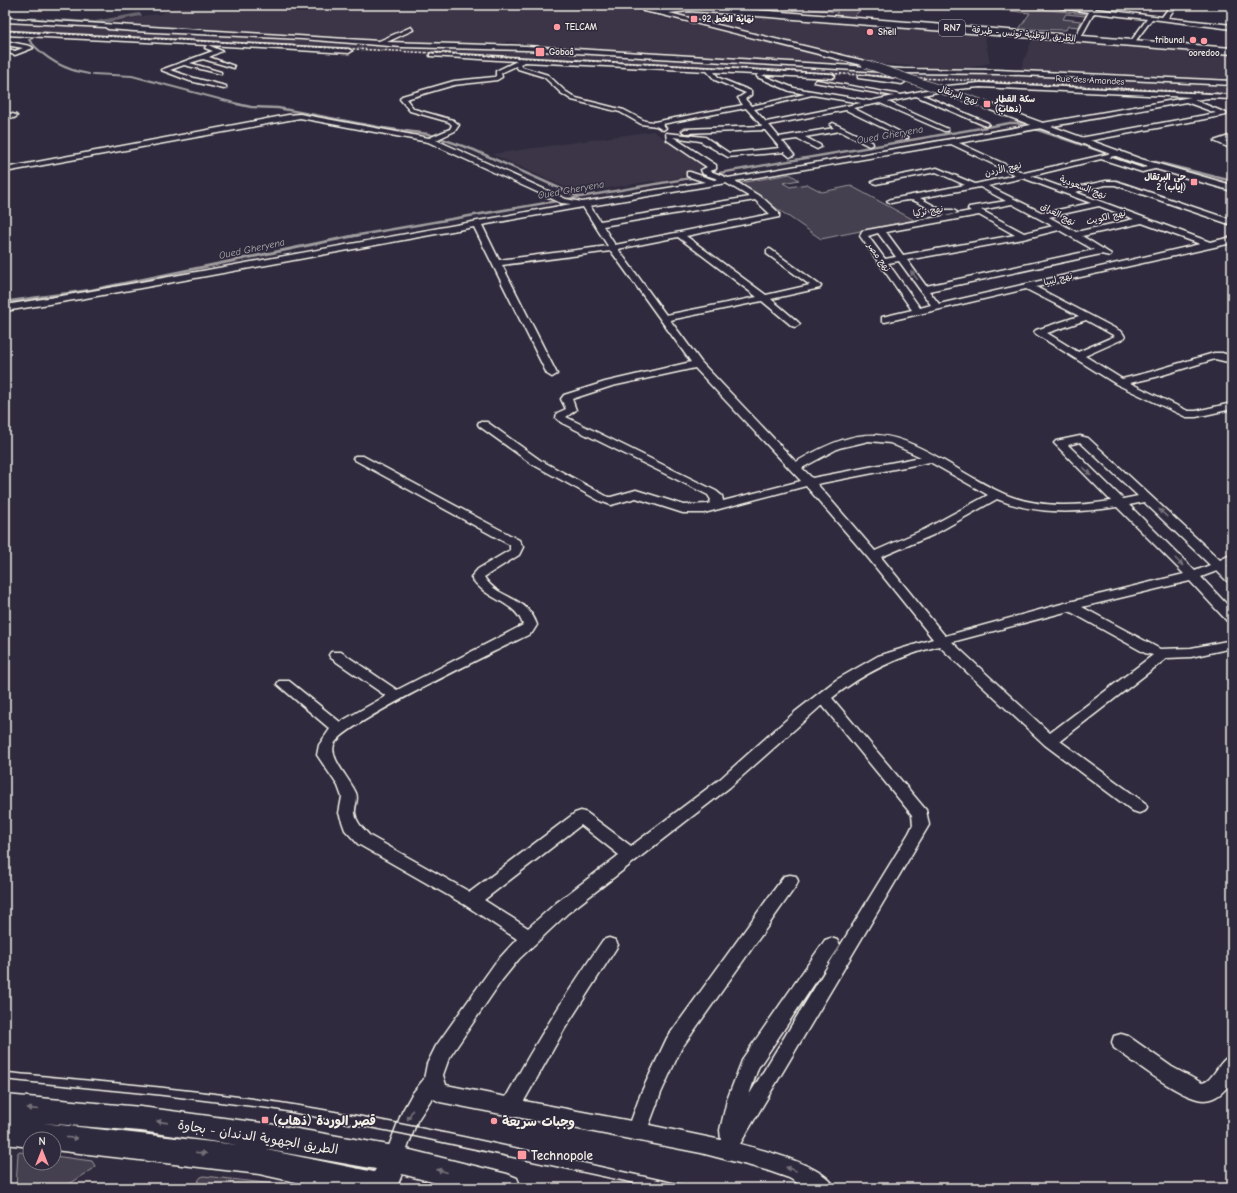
<svg xmlns="http://www.w3.org/2000/svg" width="1237" height="1193" font-family="'Comic Neue','Playpen Sans Arabic',sans-serif">
<style>
.built{fill:#3b3647}
.green{fill:#454050;stroke:#9c989c}
.lines{fill:none;stroke-linecap:round;stroke-linejoin:round}
.stream-far2{stroke:#a19ea0;stroke-width:2}
.stream-far1{stroke:#a19ea0;stroke-width:2.5}
.stream{stroke:#a19ea0;stroke-width:3}
.canal{fill:#6a6670;fill-rule:evenodd}
.minor-casing{stroke:#f4f1e8;stroke-width:3}
.tertiary-casing{stroke:#f4f1e8;stroke-width:3}
.secondary-casing{stroke:#f4f1e8;stroke-width:3}
.primary-casing{stroke:#f4f1e8;stroke-width:3}
.minor{fill:#2f2a3d;fill-rule:evenodd}
.tertiary{fill:#2f2a3d;fill-rule:evenodd}
.secondary{fill:#2f2a3d;fill-rule:evenodd}
.primary{fill:#2f2a3d;fill-rule:evenodd}
.tram{stroke:#f4f1e8;stroke-width:1.5}
.rail{stroke:#f4f1e8;stroke-width:1.5;stroke-dasharray:2.5 1.5;stroke-linecap:butt}
.tertiary-bridge-far1-casing{stroke:#f4f1e8;stroke-width:9;stroke-linecap:butt}
.tertiary-bridge-casing{stroke:#f4f1e8;stroke-width:10;stroke-linecap:butt}
.tertiary-bridge-far1{stroke:#2f2a3d;stroke-width:8}
.tertiary-bridge{stroke:#2f2a3d;stroke-width:9}
.oneway{fill:#747079}
.poi-dot{fill:#ff9aa2;stroke:#2f2a3d;stroke-width:1.5}
.labels{text-anchor:middle;dominant-baseline:central;stroke-width:3;stroke-linejoin:round;paint-order:stroke}
.far-poi-label{font-size:9px;font-weight:bold;fill:#f4f1e8;stroke:#2f2a3d;text-anchor:start}
.far-street-label{font-size:9px;fill:#f4f1e8;stroke:#2f2a3d}
.shield{fill:#2f2a3d;stroke:#b9b5b5;stroke-width:1}
.shield-label{font-size:10px;font-weight:bold;fill:#f4f1e8}
.far-water-label{font-size:10px;font-style:italic;fill:#b6b2b2;stroke:#2f2a3d}
.near-poi-label{font-size:13px;font-weight:bold;fill:#f4f1e8;stroke:#2f2a3d;text-anchor:start}
.near-street-label{font-size:13px;fill:#f4f1e8;stroke:#2f2a3d}
</style>
<rect width="100%" height="100%" fill="#2f2a3d"/>
<filter id="ink" filterUnits="userSpaceOnUse"><feTurbulence type="fractalNoise" baseFrequency=".025" numOctaves="2"/><feDisplacementMap in="SourceGraphic" scale="8" xChannelSelector="R" yChannelSelector="G"/><feConvolveMatrix kernelMatrix="1 2 1 2 8 2 1 2 1" color-interpolation-filters="sRGB"/></filter>
<g filter="url(#ink)">
<g class="built">
<path d="M185 5H607L792 48 864 67 547 48 509 41 495 46 376 40 114 24 147 15 160 14Z"/>
<path d="M698 10 984 33 990 63 965 69 879 64 676 14 680 12Z"/>
<path d="M5 22 227 34 287 40 492 51 496 47 593 52 592 55 733 63 1232 86V96L5 32Z"/>
<path d="M1033 37 1232 54V82L1020 71Z"/>
<path d="M653 131 707 168 687 173 682 177 656 182 652 181 578 193 492 154Z"/>
</g>
<g class="green">
<path d="M769 5H866L853 17 835 15 838 12 809 9 811 7 802 6 793 10Z"/>
<path d="M1007 5H1021L1020 7 1087 14 1085 16 1066 14 1063 19 1081 21 1079 27 1068 26 1066 30 1019 29 1030 13 1002 10Z"/>
<path d="M790 174 799 180 783 183 790 187 807 184 822 192 851 186 914 220 821 239 740 183Z"/>
<path d="M18 1152 30 1153V1163H54V1156L92 1161 95 1166 93 1169 63 1188H16Z"/>
<path d="M204 1176 292 1186 301 1188H203L198 1181 201 1177Z"/>
</g>
<g class="lines">
<g class="stream-far2">
<path d="M36 36 29 40C45 59 64 70 89 74"/>
<path d="M93 74 132 76 242 105"/>
</g>
<g class="stream-far1">
<path d="M237 104 251 107 278 108 383 128 428 134 474 150 579 197"/>
<path d="M1152 161 1232 181"/>
<path d="M353 236 1010 123H1017L1136 163"/>
</g>
<path class="stream" d="M5 302 92 290 358 235"/>
<path class="canal" d="M139 13 142 15 141 16 95 25 5 20V16L95 21Z"/>
<g class="minor-casing">
<g id="minor">
<path d="M685 5H692L687 8Z"/>
<path d="M735 5H742L733 10H729V8Z"/>
<path d="M750 5H757L750 10H746V8Z"/>
<path d="M1040 5 1090 9 1092 5H1098L1095 9 1162 17 1171 5H1177L1168 18 1232 25V29L1152 19 1134 43 1131 41 1147 19 1094 13 1081 37 1078 39 1075 37 1089 12Z"/>
<path d="M5 18 379 41 411 27 413 30 387 42 526 46 903 69 998 70 1232 81V85L998 74 903 73 526 50 402 47 302 39 134 31 108 29 105 27 5 22Z"/>
<path d="M5 31 349 49 352 51 349 53 208 45 222 51 209 57 234 66V68L203 59 190 63 221 72V74L184 65 170 70 194 78 226 86V88L224 89 190 81 161 70 213 51 205 48 207 45 5 35Z"/>
<path d="M5 41 30 46 33 48 15 55 5 52V48L15 51 23 48 5 45Z"/>
<path d="M432 53 832 74 835 76 832 78 714 72 719 78 751 91V95L745 99 751 106 805 94 790 91 757 77V75L759 74 794 88 870 101 894 96 814 82 817 80 901 95 947 86 980 83 1232 95V99L1208 98 1194 100 1226 113V115L1083 142H1080V138L1216 113 1186 102 959 143 1024 173 1121 151V155L1109 157 1142 168 1159 165 1163 167 1142 172 1101 159 1031 176 1067 189 1106 181H1116L1232 220V225L1115 185H1106L1075 192 1210 242 1232 237V243L1036 287 1122 332 1125 337 1123 339 1085 356 1122 379 1150 372 1214 353H1222L1232 356V363L1215 359 1156 377 1130 383 1188 411H1196L1232 403V409L1196 417H1186L1116 384 1036 334 1034 332 1036 330 1079 316 1026 289 885 322 882 321V317L912 310 860 236 862 231 971 211 968 209 969 207 1006 201 980 187 920 198 942 210H953L957 212C942 225 923 200 910 200 904 200 897 202 891 203L887 201 891 199 965 185 936 172 876 184 872 182 876 180 937 168 975 184 1016 175 951 144 735 181 764 199 779 213V217L686 236 766 295 810 285 767 254V250L770 249 821 286 820 288 771 299 798 322 800 324 795 327 792 326 762 301 670 320 701 362 796 462C867 421 891 429 958 469 975 479 993 490 1012 497 1044 508 1078 506 1111 501L1054 443 1056 441 1080 436 1088 438 1220 560 1232 554V563L1227 566 1232 571V582L1227 581 1217 571 1201 577 1232 610V622L1227 621 1190 581 1082 607 1160 649 1191 648 1232 640V648L1191 657 1167 658 1060 741 1145 803 1147 807 1145 811 1139 813 1133 811 1045 745 939 646C899 656 865 672 832 698L926 810 929 825 740 1144C763 1150 826 1166 835 1188H806L789 1178 766 1170 701 1153 440 1102 432 1098 417 1121 401 1166 394 1169 387 1166 384 1159 402 1112 412 1094 424 1079 427 1064 436 1046 495 963 517 939 465 905 358 844 345 830 339 813 342 797 338 786 317 755 319 745 330 729 277 684 279 681H289L340 722 386 696 331 658 329 655 331 652H341L397 690 523 625C516 601 486 601 471 577L478 569 510 550V545L355 460 353 458 355 456H363L519 540 523 547 519 555 484 577C498 600 527 595 537 625L532 633C504 647 340 725 334 745 329 758 350 779 356 793 359 800 354 806 355 813 356 823 364 829 370 836L470 892 575 813 581 811 587 813 631 846 720 779 795 712 836 680 878 656 933 639 869 559 806 486 704 513H683L636 498 611 505 600 501 532 464 479 426 478 424 479 422H487L540 460 608 497H611L636 490 684 505 709 504 711 500 708 495 562 423 556 418 557 413 566 409 561 399 564 395 605 382 691 362 611 251 502 265 557 374 552 377 547 374 474 227 86 298 5 311V305L86 292 571 204 561 203 428 142 300 118 5 172V168L288 115 300 114 429 138 450 129 452 125 449 122 410 111 400 99 402 96 454 81 494 77 496 76V71L517 61 430 56V54ZM525 62 707 71 715 80 746 93 738 98 743 105 654 122 645 121 624 110 576 98 565 91 548 75 522 67 520 64ZM516 66 518 69 544 77 561 93 572 100 620 112 641 124 656 126 663 130 666 128 662 124 746 108 762 126 685 129 682 131 685 133 765 130 780 148 729 153 705 137 666 133 667 140 707 167 701 170 703 174 718 179 714 180 690 172H687V176L705 182 582 202 566 199 436 140 455 131 459 125 453 120 414 109 406 99 454 85 497 80 502 77 501 73ZM980 87 1191 97 728 178 710 171 716 169V165L673 137 700 141 728 157 784 152 790 157 794 155 782 141 797 139 817 149 821 147 820 145 805 137 840 131 869 146 873 144 872 142 833 123 830 125 834 128 779 137 769 125 846 110 904 138H908V136L853 108 880 103 944 131H948V129L888 102 916 96 986 126 989 124 988 123 923 95 947 90ZM812 95 861 103 766 122 754 109ZM1023 178 1091 203 1043 213 988 186ZM726 183 750 197 600 221 590 206ZM755 200 770 214 615 245 603 226ZM1012 204 1053 226 1024 233 981 210ZM1099 206 1134 219 1076 232 1049 217ZM583 207 608 246 499 260 482 225ZM979 215 1015 235 903 255 886 232ZM1142 223 1200 244 939 304 929 291 1101 254 1110 256 1111 254 1082 236ZM1059 230 1094 250 926 286 907 260 1023 239ZM878 233 896 257 885 259 868 236ZM678 237 757 297 666 315 618 249ZM899 261 931 305 920 308 888 263ZM1086 320 1115 336 1078 352 1047 333ZM695 368 801 481 723 501 722 496 716 491 566 417 576 410 572 399 612 386ZM869 441 890 443 921 457 812 478 802 468 839 448ZM1080 442 1138 496 1123 499 1068 445ZM930 462 988 495 925 529 875 551 817 484ZM997 499C1036 515 1077 513 1117 507L1184 574 1065 603 945 636 881 557 933 535ZM1144 502 1210 565 1195 571 1129 505ZM1069 611 1145 653 1153 655 1050 733 952 642ZM822 705 912 815 913 825 909 833 749 1095 758 1068 837 950 840 945 837 940 831 938 825 940 743 1058 727 1100 720 1130 721 1140 649 1125 661 1093 681 1049 796 886 798 881 796 876 790 875 784 876 667 1038 641 1093 631 1121 524 1101 564 1030 615 950 618 945 615 940 609 938 603 940C568 991 535 1043 506 1097L446 1085 443 1075 449 1058 502 980 519 959 568 913 730 787ZM581 825 619 855 556 903 528 928 484 900Z"/>
<path d="M860 75 902 80 905 82 902 84 858 78V76Z"/>
<path d="M5 112 16 115 17 116 14 118 5 116Z"/>
<path d="M1232 135V139L1225 141 1232 144V149L1214 141Z"/>
<path d="M1121 1034 1128 1036 1172 1067 1202 1083C1213 1082 1219 1059 1232 1055 1232 1062 1234 1073 1232 1079 1227 1090 1216 1100 1204 1100 1180 1099 1135 1062 1114 1048L1112 1042 1114 1036Z"/>
</g>
</g>
<g class="tertiary-casing">
<g id="tertiary">
<path d="M653 9 869 62 870 64 866 66 651 12V10Z"/>
<path d="M985 104H991L1141 159 1232 185V191L1135 163 985 108Z"/>
</g>
</g>
<g class="secondary-casing">
<path id="secondary" d="M5 1095 141 1107 269 1124 394 1146 507 1174 517 1178 521 1188H455L402 1174 398 1184 399 1188H322L259 1174 54 1150V1139H30V1147L5 1144ZM43 1123 141 1131 238 1145ZM267 1150H269L376 1169 374 1172Z"/>
</g>
<g class="primary-casing">
<path id="primary" d="M642 5H652L650 7H719L1232 48V54L719 13 689 11 658 14 643 11 641 7Z"/>
</g>
<use href="#minor" class="minor"/>
<use href="#tertiary" class="tertiary"/>
<use href="#secondary" class="secondary"/>
<use href="#primary" class="primary"/>
<g class="tram">
<path d="M5 1072C97 1081 188 1088 279 1102 421 1124 560 1158 699 1188"/>
<path d="M5 1080 157 1095 272 1109 402 1134 655 1188"/>
</g>
<path class="rail" d="M5 31 1232 94"/>
<g class="tertiary-bridge-far1-casing">
<path id="tertiary-bridge-far1" d="M866 64 986 105"/>
</g>
<g class="tertiary-bridge-casing">
<path id="tertiary-bridge" d="M983 104 988 106"/>
</g>
<use href="#tertiary-bridge-far1" class="tertiary-bridge-far1"/>
<use href="#tertiary-bridge" class="tertiary-bridge"/>
</g>
<defs><path id="oneway-solid" d="M-6-.8H1V-3.2L6.5 0L1 3.2V.8H-6Z"/></defs>
<g class="oneway">
<use href="#oneway-solid" transform="translate(914 275) rotate(-128)"/>
<use href="#oneway-solid" transform="translate(1087 471) rotate(44)"/>
<use href="#oneway-solid" transform="translate(1163 513) rotate(-137)"/>
<use href="#oneway-solid" transform="translate(1179 562) rotate(45)"/>
<use href="#oneway-solid" transform="translate(33 1109) rotate(-175)"/>
<use href="#oneway-solid" transform="translate(410 1115) rotate(117)"/>
<use href="#oneway-solid" transform="translate(162 1122) rotate(-172)"/>
<use href="#oneway-solid" transform="translate(72 1138) rotate(6)"/>
<use href="#oneway-solid" transform="translate(201 1153) rotate(7)"/>
<use href="#oneway-solid" transform="translate(791 1169) rotate(-159)"/>
<use href="#oneway-solid" transform="translate(442 1171) rotate(-165)"/>
</g>
</g>
<g class="poi-dot">
<rect x="690" y="15" width="8" height="8" rx="2"/>
<circle cx="557" cy="27" r="4"/>
<circle cx="870" cy="32" r="4"/>
<circle cx="1193" cy="40" r="4"/>
<circle cx="1204" cy="41" r="4"/>
<rect x="535" y="47" width="10" height="10" rx="2"/>
<rect x="983" y="100" width="8" height="8" rx="2"/>
<rect x="1190" y="178" width="8" height="8" rx="2"/>
<rect x="261" y="1116" width="8" height="8" rx="2"/>
<circle cx="494" cy="1121" r="4"/>
<rect x="517" y="1150" width="10" height="10" rx="2"/>
</g>
<g class="labels">
<g class="far-poi-label">
<text x="702" y="19">نهاية الخط 92</text>
<text x="565" y="27">TELCAM</text>
<text x="878" y="32">Shell</text>
<text x="1185" y="40" text-anchor="end">tribunal</text>
<text x="549" y="52">Gobaâ</text>
<text x="1204" y="53" text-anchor="middle">ooredoo</text>
<text x="995" y="99">سكة القطار<tspan x="995" dy="10">(ذهاب)</tspan></text>
<text x="1186" y="177" text-anchor="end">حي البرتقال<tspan x="1186" dy="10">2 (إياب)</tspan></text>
</g>
<g class="far-street-label">
<text transform="translate(1024 34) rotate(5)">الطريق الوطنية تونس - طبرقة</text>
<text transform="translate(1090 80) rotate(3)">Rue des Amandes</text>
<text transform="translate(958 95) rotate(20)">نهج البرتقال</text>
<text transform="translate(1003 169) rotate(-13)">نهج الأردن</text>
<text transform="translate(1083 187) rotate(21)">نهج السعودية</text>
<text transform="translate(928 211) rotate(-10)">نهج تركيا</text>
<text transform="translate(1058 214) rotate(28)">نهج العراق</text>
<text transform="translate(1106 217) rotate(-13)">نهج الكويت</text>
<text transform="translate(879 257) rotate(55)">نهج مصر</text>
<text transform="translate(1058 279) rotate(-14)">نهج ليبيا</text>
</g>
<rect class="shield" x="939" y="20" width="26" height="16" rx="3"/>
<g class="shield-label">
<text x="952" y="28">RN7</text>
</g>
<g class="far-water-label">
<text transform="translate(890 135) rotate(-10)">Oued Gheryena</text>
<text transform="translate(571 190) rotate(-10)">Oued Gheryena</text>
<text transform="translate(252 249) rotate(-12)">Oued Gheryena</text>
</g>
<g class="near-poi-label">
<text x="273" y="1120">قصر الوردة (ذهاب)</text>
<text x="502" y="1121">وجبات سريعة</text>
<text x="531" y="1155">Technopole</text>
</g>
<g class="near-street-label">
<text transform="translate(258 1137) rotate(9)">الطريق الجهوية الدندان - بجاوة</text>
</g>
</g>
<rect width="1237" height="1193" fill="none" stroke="#2f2a3d" stroke-width="20"/>
<rect x="10" y="10" width="1217" height="1173" fill="none" stroke="#f4f1e8" stroke-width="1.5" filter="url(#ink)"/>
<g transform="translate(42 1151)"><circle r="19" fill="#2f2a3d" stroke="#7e7a81"/>
<path d="M0-3L7 15L0 10L-7 15Z" fill="#ff9aa2"/>
<text y="-6" font-size="11" font-weight="bold" text-anchor="middle" fill="#f4f1e8">N</text>
</g>
</svg>
